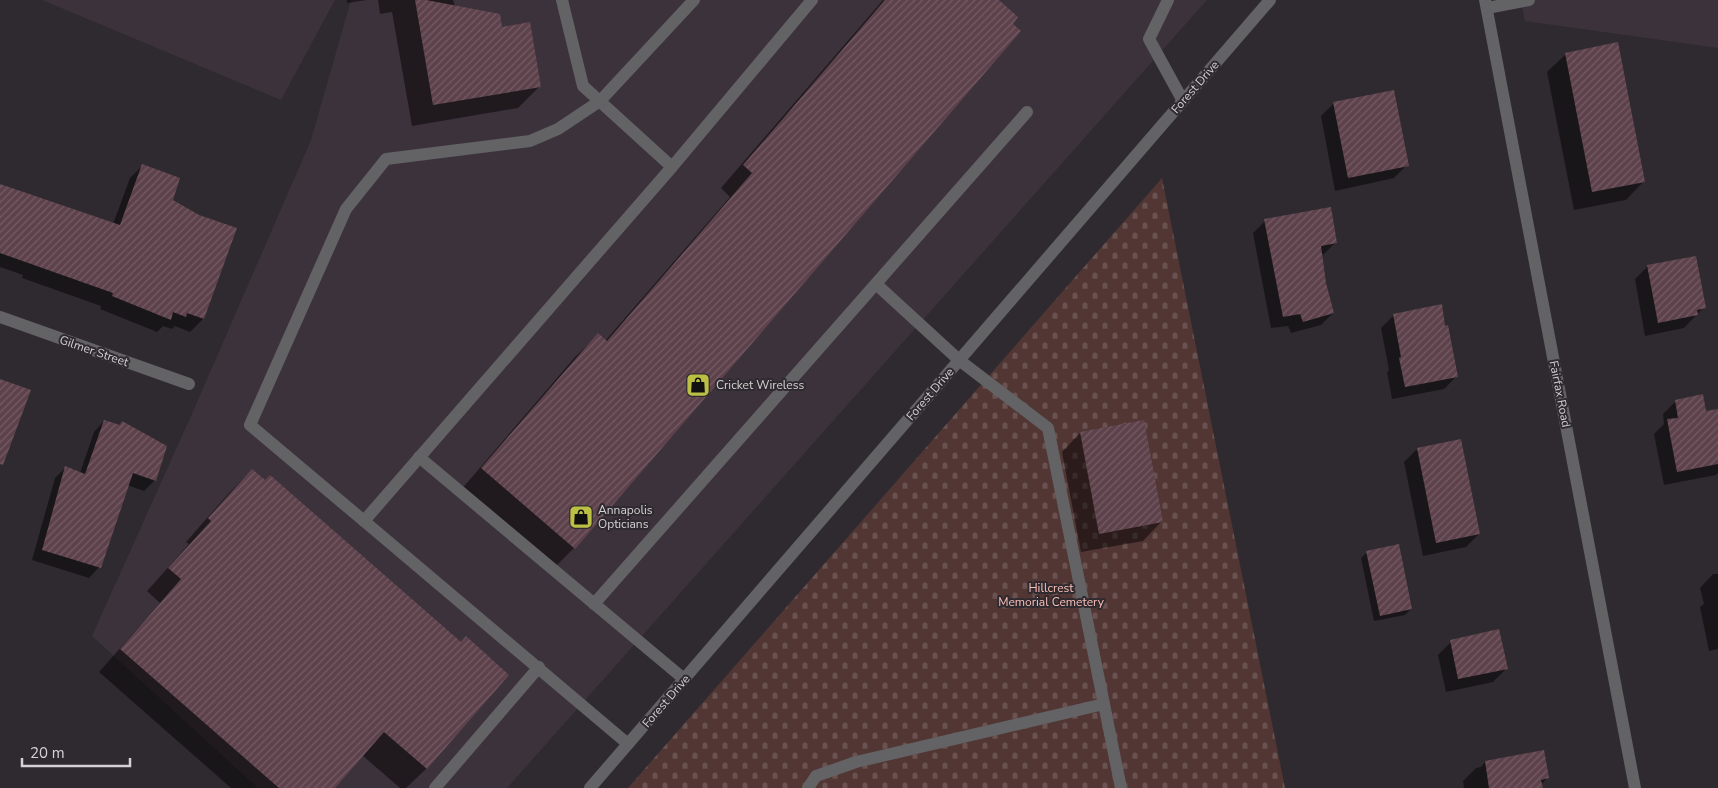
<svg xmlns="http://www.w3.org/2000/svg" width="1718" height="788" font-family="'Nunito Sans',sans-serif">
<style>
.built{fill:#3c323b}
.cemetery{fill:url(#cemetery-stones)}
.shadow{fill:#0007}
.building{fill:url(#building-hatch)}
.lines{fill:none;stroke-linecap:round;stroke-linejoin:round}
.service{stroke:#636265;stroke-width:12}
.minor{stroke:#636265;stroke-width:12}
.tertiary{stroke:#636265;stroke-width:12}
.labels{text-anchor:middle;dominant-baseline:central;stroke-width:4;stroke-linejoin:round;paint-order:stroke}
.street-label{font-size:12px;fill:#d4d0d3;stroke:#2f2a2f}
.poi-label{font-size:12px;fill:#d4d0d3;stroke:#2f2a2f;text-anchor:start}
.park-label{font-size:12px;fill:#fbbfb7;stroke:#2f2a2f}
</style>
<defs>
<pattern id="cemetery-stones" width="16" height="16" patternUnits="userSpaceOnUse" patternTransform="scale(1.25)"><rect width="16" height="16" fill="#513633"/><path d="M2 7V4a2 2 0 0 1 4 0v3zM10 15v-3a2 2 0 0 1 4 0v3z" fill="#695250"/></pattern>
<pattern id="building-hatch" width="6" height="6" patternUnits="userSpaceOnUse" patternTransform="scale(1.25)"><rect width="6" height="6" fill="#5e424b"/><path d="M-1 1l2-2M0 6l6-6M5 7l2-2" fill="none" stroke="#745c64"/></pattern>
</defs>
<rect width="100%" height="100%" fill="#2f2a2f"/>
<g class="built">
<path d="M42 0H335L281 100Z"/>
<path d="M351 0H1207L507 788H258L92 636 191 416 311 140Z"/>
<path d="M1521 0H1718V48L1525 21Z"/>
</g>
<path class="cemetery" d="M1162 178 1285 788H628Z"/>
<g class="shadow">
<path d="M347 0H367L347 3Z"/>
<path d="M378 0H453L455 7 501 28 540 86 518 108 412 126 392 12 380 14Z"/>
<path d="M883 0H997L574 548 551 571 460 491 575 357 598 335 605 341 730 197 721 188Z"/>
<path d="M1566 54 1644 181 1626 200 1574 210 1547 72Z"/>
<path d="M1334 103 1407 165 1394 178 1335 191 1321 116Z"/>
<path d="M142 166 171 200 199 216 235 229 203 319 190 332 175 326 172 329 163 326 157 332 100 309 101 306 22 278 23 275 0 267V185L113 224 130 178Z"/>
<path d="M1265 221 1336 242 1324 254 1321 255 1325 283 1333 313 1321 325 1291 333 1288 326 1271 328 1253 233Z"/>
<path d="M1648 266 1704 307 1684 328 1645 336 1635 279Z"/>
<path d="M1394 315 1444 327 1457 376 1444 389 1392 399 1387 372 1389 370 1381 328Z"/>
<path d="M1676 401 1705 413 1718 410V473L1716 475 1664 485 1654 434 1664 424 1663 414Z"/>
<path d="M104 421 119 426 122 423 155 480 144 491 127 485 99 567 89 578 32 560 55 478 65 468 80 473 94 432Z"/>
<path d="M1080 433 1161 522 1143 541 1081 552 1062 452Z"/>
<path d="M1417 449 1479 534 1466 547 1423 556 1404 462Z"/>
<path d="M252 470 460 644 508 675 426 769 406 788H400L362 755 333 788H231L99 672 160 603 147 591 189 544 186 542 229 493Z"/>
<path d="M1367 552 1411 609 1405 615 1374 621 1361 558Z"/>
<path d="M1713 574H1718V649L1709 651 1700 607 1704 604 1700 588Z"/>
<path d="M1451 642 1506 669 1493 682 1446 692 1438 655Z"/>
<path d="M1485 762 1548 777 1541 785V788H1464L1463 781 1476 768 1481 767Z"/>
</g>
<g class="building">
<path d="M415 0H426L500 14 502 27 530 22 541 87 433 105Z"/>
<path d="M885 0H999L1018 17 1013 24 1021 31 575 549 481 468 598 333 607 341 752 173 743 165Z"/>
<path d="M1618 42 1645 182 1592 192 1565 53Z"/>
<path d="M1394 90 1409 166 1348 178 1333 102Z"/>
<path d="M142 164 180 178 173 200 199 215 237 228 204 319 187 313 186 317 173 312 171 320 112 296 113 293 0 253V184L120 225Z"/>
<path d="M1331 207 1337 243 1321 246 1326 283 1334 313 1303 322 1300 314 1283 317 1264 219Z"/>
<path d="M1696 256 1706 308 1697 310 1698 315 1658 323 1647 265Z"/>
<path d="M1442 304 1445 326 1448 325 1458 377 1405 387 1399 358 1401 357 1393 314Z"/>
<path d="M0 379 31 390 3 465 0 464Z"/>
<path d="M1703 394 1706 411 1718 409V464L1677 472 1667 419 1678 418 1675 400Z"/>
<path d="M104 420 120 425 122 421 167 446 156 481 133 473 101 568 42 550 65 466 85 474Z"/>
<path d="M1144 420 1163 522 1099 534 1080 432Z"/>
<path d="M1461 439 1480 534 1436 543 1417 448Z"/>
<path d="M252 469 265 480 270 475 461 642 466 636 509 675 427 769 384 732 335 788H279L120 649 181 579 168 568 211 521 208 518Z"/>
<path d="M1399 544 1412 609 1380 616 1366 551Z"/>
<path d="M1499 629 1508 669 1458 679 1450 640Z"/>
<path d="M1544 750 1549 778 1541 780 1543 788H1489L1485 761Z"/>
</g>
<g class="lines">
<g class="service">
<path d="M562 0 583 86 672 167 364 521 628 744"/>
<path d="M1168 0 1149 39 1183 101"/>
<path d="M672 167 812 0"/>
<path d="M876 284 959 360 1048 428 1121 788"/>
<path d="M419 457 684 679"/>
<path d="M364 521 250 425 346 209 386 159 530 141 558 129 600 101 694 0"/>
<path d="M594 604 1027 112"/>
<path d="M435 788 539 667"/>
<path d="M808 788 816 776 856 762 1104 704"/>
</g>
<g class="minor">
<path d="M1485 0 1635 788"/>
<path d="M1487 8 1529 0"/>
<path d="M0 317 189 384"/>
</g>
<path class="tertiary" d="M590 788 1270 0"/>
</g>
<defs>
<g id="shop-square" transform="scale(1.25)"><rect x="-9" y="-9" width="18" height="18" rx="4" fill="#bbc045" stroke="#2f2a2f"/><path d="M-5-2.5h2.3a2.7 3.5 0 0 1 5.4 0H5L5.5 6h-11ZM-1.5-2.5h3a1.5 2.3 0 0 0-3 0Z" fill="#111"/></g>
</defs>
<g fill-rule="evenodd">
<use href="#shop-square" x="698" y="385"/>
<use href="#shop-square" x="581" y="517"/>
</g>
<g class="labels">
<g class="street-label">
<text transform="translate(1195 87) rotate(-49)">Forest Drive</text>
<text transform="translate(94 351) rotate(19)">Gilmer Street</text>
<text transform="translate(930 394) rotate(-49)">Forest Drive</text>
<text transform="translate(1560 394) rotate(79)">Fairfax Road</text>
<text transform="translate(666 701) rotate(-49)">Forest Drive</text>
</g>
<g class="poi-label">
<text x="716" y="385">Cricket Wireless</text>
<text x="598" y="510">Annapolis<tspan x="598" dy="14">Opticians</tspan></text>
</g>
<g class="park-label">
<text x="1051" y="588">Hillcrest<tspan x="1051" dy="14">Memorial Cemetery</tspan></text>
</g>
</g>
<path d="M22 758v8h108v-8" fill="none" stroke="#d4d0d3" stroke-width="2.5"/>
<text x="30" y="758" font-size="15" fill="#d4d0d3" stroke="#2f2a2f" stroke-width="4" paint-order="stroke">20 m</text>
</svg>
